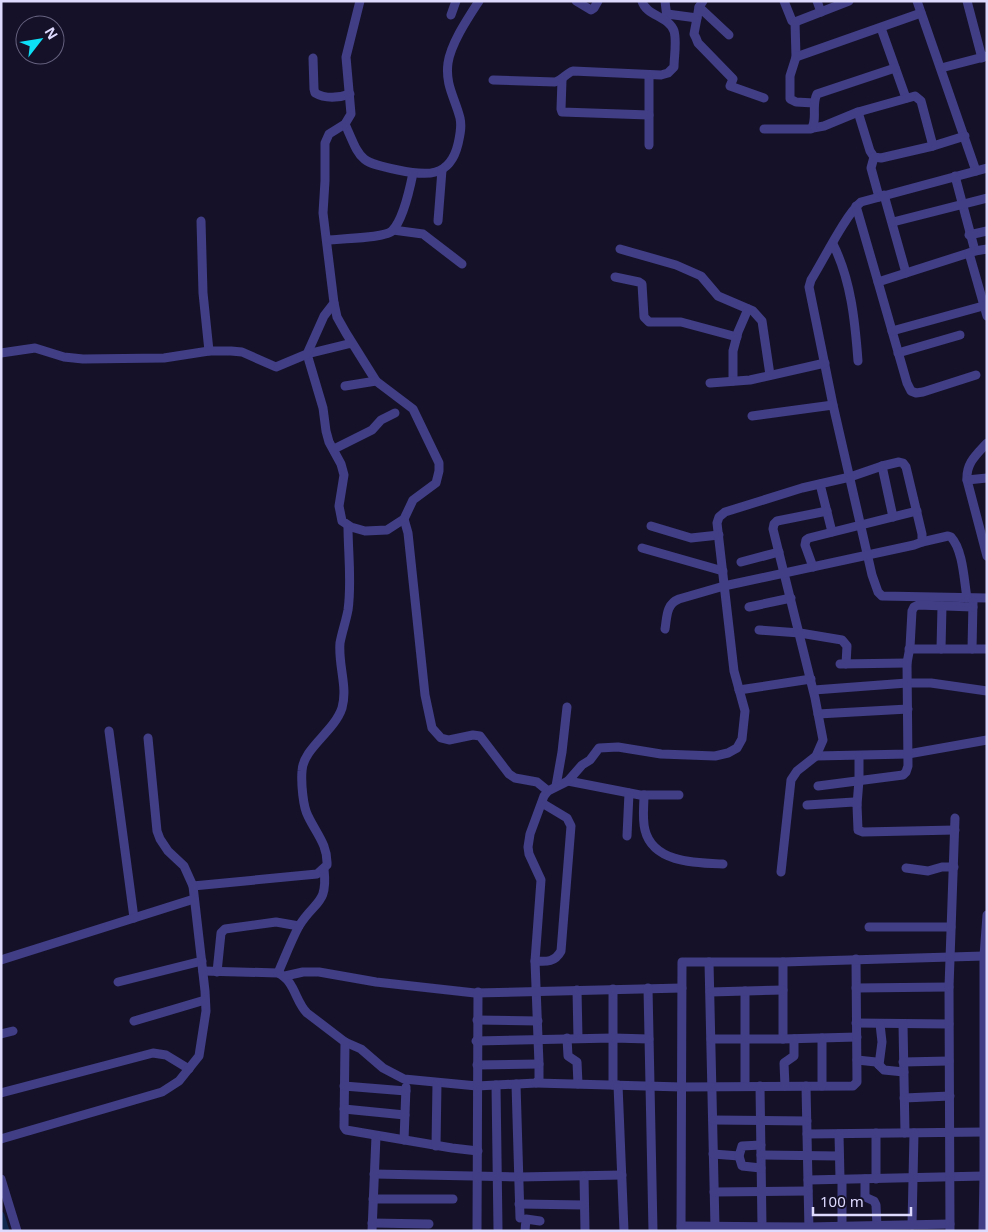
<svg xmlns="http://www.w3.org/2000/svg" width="988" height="1232" font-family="'Noto Sans',sans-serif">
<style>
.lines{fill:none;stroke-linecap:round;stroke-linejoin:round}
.canal{stroke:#11274d;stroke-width:7}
.minor{stroke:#413e86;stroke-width:9}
</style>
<rect width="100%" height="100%" fill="#151129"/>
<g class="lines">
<path class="canal" d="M1 1215 6 1231"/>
<g class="minor">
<path d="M576 1 591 10 594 8 598 1"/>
<path d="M665 1 667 18"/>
<path d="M703 1 699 7 697 18 694 34 696 38 698 43 733 79 730 86 764 98"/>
<path d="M784 1 792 21 795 22 849 1"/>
<path d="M817 1 821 12"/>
<path d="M917 1 976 171"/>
<path d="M967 1 982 58"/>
<path d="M699 7 729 35"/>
<path d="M667 14 697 18"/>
<path d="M451 15 456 1"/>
<path d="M795 22 796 57 790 76V99L796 102 814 103"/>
<path d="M881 28 906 98"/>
<path d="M796 57 921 13"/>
<path d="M313 58 314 89 315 93C325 99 339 98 350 94"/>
<path d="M941 68 987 56"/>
<path d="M649 75V145"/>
<path d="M493 80 555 82C563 80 566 73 573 71L661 75 668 73 674 67C674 57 677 41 674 31 669 16 646 16 642 1"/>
<path d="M562 80 561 109 562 112 649 115"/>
<path d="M858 112 870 151 874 157 881 158 933 146 965 136"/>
<path d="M345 124C361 160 358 162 398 170 426 176 450 178 458 144 460 135 462 127 460 118 455 98 445 85 448 63 451 43 468 18 479 1"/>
<path d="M813 128 824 126 858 112 915 96 921 101 933 146"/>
<path d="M764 129H811C818 120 811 105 817 94L895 68"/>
<path d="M874 157 871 168 879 197"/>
<path d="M987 168 861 202C846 214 823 261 811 280L809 287 833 405 872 575 878 592 882 596 987 598"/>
<path d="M955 176 975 251"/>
<path d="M884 195 906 273"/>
<path d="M856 206 878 282 975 251 987 249"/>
<path d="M201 221 203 293 209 351"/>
<path d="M438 221 442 170"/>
<path d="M893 222 987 198"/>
<path d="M393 230 423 234 462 264"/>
<path d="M969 235 987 231"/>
<path d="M327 240C339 239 384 238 392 231 403 220 410 188 413 173"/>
<path d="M833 244C851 280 855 321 858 361"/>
<path d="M620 249 676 265 701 276 718 296 753 311 762 321 770 375"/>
<path d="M969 253 987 316"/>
<path d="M615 277 639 282 642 284 644 317 649 322H681L737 337"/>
<path d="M878 282 907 383 911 391 916 393 923 392 976 375"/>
<path d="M334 303 337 317 346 333 376 381 413 409 439 463V471L436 483 413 500 404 519 387 530 365 531 351 527 342 521 339 506 344 475 341 464 329 442 326 431 323 408 307 354 352 343"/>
<path d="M892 331 983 306"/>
<path d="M1 353 35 348 64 357 83 359 164 358 209 351H231L242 352 276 367 307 354 324 316 334 303 323 213 325 181V143L329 134 345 124 351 114 346 57 360 1"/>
<path d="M898 353 960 335"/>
<path d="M733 381V351L738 332 748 309"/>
<path d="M710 383 750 380 825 363"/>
<path d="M345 386 376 381"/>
<path d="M752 416 833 405"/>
<path d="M987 443C976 455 966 463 967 480L987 556"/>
<path d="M334 449 372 430 381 420 395 413"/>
<path d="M882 466 893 517"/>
<path d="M967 480 987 478"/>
<path d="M820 484 832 532"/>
<path d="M404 519 408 533 425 695 432 728 441 738 449 740 473 735 480 736 509 774 515 778 537 782 548 791"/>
<path d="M651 526 691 538 719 535"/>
<path d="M922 542 948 536 951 537C963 550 964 580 967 598"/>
<path d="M642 548 723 571"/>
<path d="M741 562 779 552"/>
<path d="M813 567 805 545 806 540 809 538 917 511"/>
<path d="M749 607 791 598"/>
<path d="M759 630 800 633 842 640 847 646 846 664"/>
<path d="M909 649H987"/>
<path d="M941 649 942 606"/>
<path d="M972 649 973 602"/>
<path d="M840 664 907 663"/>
<path d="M739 690 811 679"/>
<path d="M814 690 907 683H931L987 691"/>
<path d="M818 714 908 709"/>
<path d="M109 731 134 918"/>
<path d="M816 756 908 754 987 740"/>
<path d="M568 781 640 795H679"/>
<path d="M556 786 562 752 567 707"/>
<path d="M818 786 903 775 906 772 908 766 907 663 910 647 912 611 914 607 918 605 973 607"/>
<path d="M644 795C644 806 642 819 645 830 653 863 696 863 723 864"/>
<path d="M807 805 854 802 857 805 858 830 863 832 955 830"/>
<path d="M857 805 859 780V756"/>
<path d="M627 836 629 793"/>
<path d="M906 868 928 871 942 867H954"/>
<path d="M781 872 791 780 797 771 816 756 823 740 815 698 773 529 774 524 777 521 827 511"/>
<path d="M193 886 317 874 327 865C328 845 316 833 308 816 303 807 301 783 302 771 303 748 334 732 342 708 348 687 338 665 340 643 342 632 346 621 348 610 352 582 348 553 348 526"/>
<path d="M869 927H951"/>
<path d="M1 960 194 899"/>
<path d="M535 961C547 962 555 962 561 951L571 826 567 818 542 803"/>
<path d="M709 962 715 1227"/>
<path d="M783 962V1039"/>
<path d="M203 971 278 973C295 981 295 1001 307 1013L345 1042 361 1049 383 1068 404 1079 477 1086 536 1083 539 1079V1064L535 961 541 880 529 854 528 847 530 834 544 796 548 791 568 781 582 765 590 760 599 748 618 747 661 754 715 756 728 753 737 748 742 739 745 711 734 671 717 523 719 517 725 512 802 488 850 477 882 466 899 462 903 463 906 467 922 534V542L914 545 724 586 679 599C666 604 667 617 665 629"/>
<path d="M217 972 221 933 225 929 276 922 299 926"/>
<path d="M278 973C285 957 291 941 299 926 315 900 328 905 324 869"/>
<path d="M285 976 303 972H319L376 982 475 993 682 988"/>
<path d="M118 982 202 961"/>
<path d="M648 988 653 1231"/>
<path d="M856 988 949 987"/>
<path d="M613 989V1085"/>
<path d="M577 990 578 1038"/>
<path d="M745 991V1086"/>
<path d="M710 992 783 990"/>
<path d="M477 1020 538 1021"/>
<path d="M134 1021 205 1000"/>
<path d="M856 1023 949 1024"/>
<path d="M903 1024 905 1133"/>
<path d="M1 1034 13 1031"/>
<path d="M567 1038 568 1056 577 1062 578 1084"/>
<path d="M711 1039H783L857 1037"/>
<path d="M476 1041 613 1038 649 1039"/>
<path d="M345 1042 344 1127 346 1130 452 1148 478 1151"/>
<path d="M857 1060 876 1062 884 1070 904 1072"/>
<path d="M903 1062 949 1061"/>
<path d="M477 1065 539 1064"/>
<path d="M879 1065 882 1042 880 1024"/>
<path d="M536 1083 682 1087 853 1086 857 1082 856 959"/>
<path d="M516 1084 520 1218"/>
<path d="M496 1085 498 1229"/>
<path d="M618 1085 624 1231"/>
<path d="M344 1086 406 1091"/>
<path d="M760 1086 762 1227"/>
<path d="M785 1086 784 1063 794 1056V1039"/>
<path d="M806 1086 809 1231"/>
<path d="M822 1086V1038"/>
<path d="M1 1093 153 1053 166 1055 189 1069"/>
<path d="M904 1098 950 1096"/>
<path d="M344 1109 405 1115"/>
<path d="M713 1120 807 1121"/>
<path d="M876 1133V1179"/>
<path d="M807 1134 984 1132"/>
<path d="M839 1134 840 1179"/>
<path d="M1 1139 162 1092 179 1081 199 1056 206 1011 205 991 193 886 184 866 168 851 160 839 157 831 148 738"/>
<path d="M404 1140 406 1087"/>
<path d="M436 1146 437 1083"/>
<path d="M713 1154 739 1156 742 1146 761 1145"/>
<path d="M761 1155 839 1156"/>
<path d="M739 1156 742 1166 761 1168"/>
<path d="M374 1174 519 1177 622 1175"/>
<path d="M584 1176 585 1231"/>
<path d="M1 1179 17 1231"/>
<path d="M842 1179V1227"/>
<path d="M865 1179V1197L874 1201 876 1205 877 1226"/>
<path d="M808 1180 984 1176"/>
<path d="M714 1192 808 1191"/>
<path d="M373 1199H453"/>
<path d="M519 1204 584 1205"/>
<path d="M372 1223 429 1224"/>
<path d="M912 1225 914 1133"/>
<path d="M681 1226 809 1227 950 1224"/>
<path d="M372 1231 376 1136"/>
<path d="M477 1231 478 992"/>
<path d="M525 1231 526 1219 540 1221"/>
<path d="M681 1231 682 962H783L984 956"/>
<path d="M950 1231 949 987 955 818"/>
<path d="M983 1231 984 1176V956L987 915"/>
</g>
</g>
<rect width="988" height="1232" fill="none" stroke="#dedafe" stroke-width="5"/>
<g transform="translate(40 40) rotate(59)"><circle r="24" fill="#151129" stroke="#65617e"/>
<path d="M0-4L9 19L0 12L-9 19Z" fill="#0ddff7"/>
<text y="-8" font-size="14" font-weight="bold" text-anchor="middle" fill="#dedafe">N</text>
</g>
<path d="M813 1207v8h98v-8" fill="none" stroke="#dedafe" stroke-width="2.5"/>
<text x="820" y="1207" font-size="15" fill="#dedafe" stroke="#151129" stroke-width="4" paint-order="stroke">100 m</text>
</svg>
